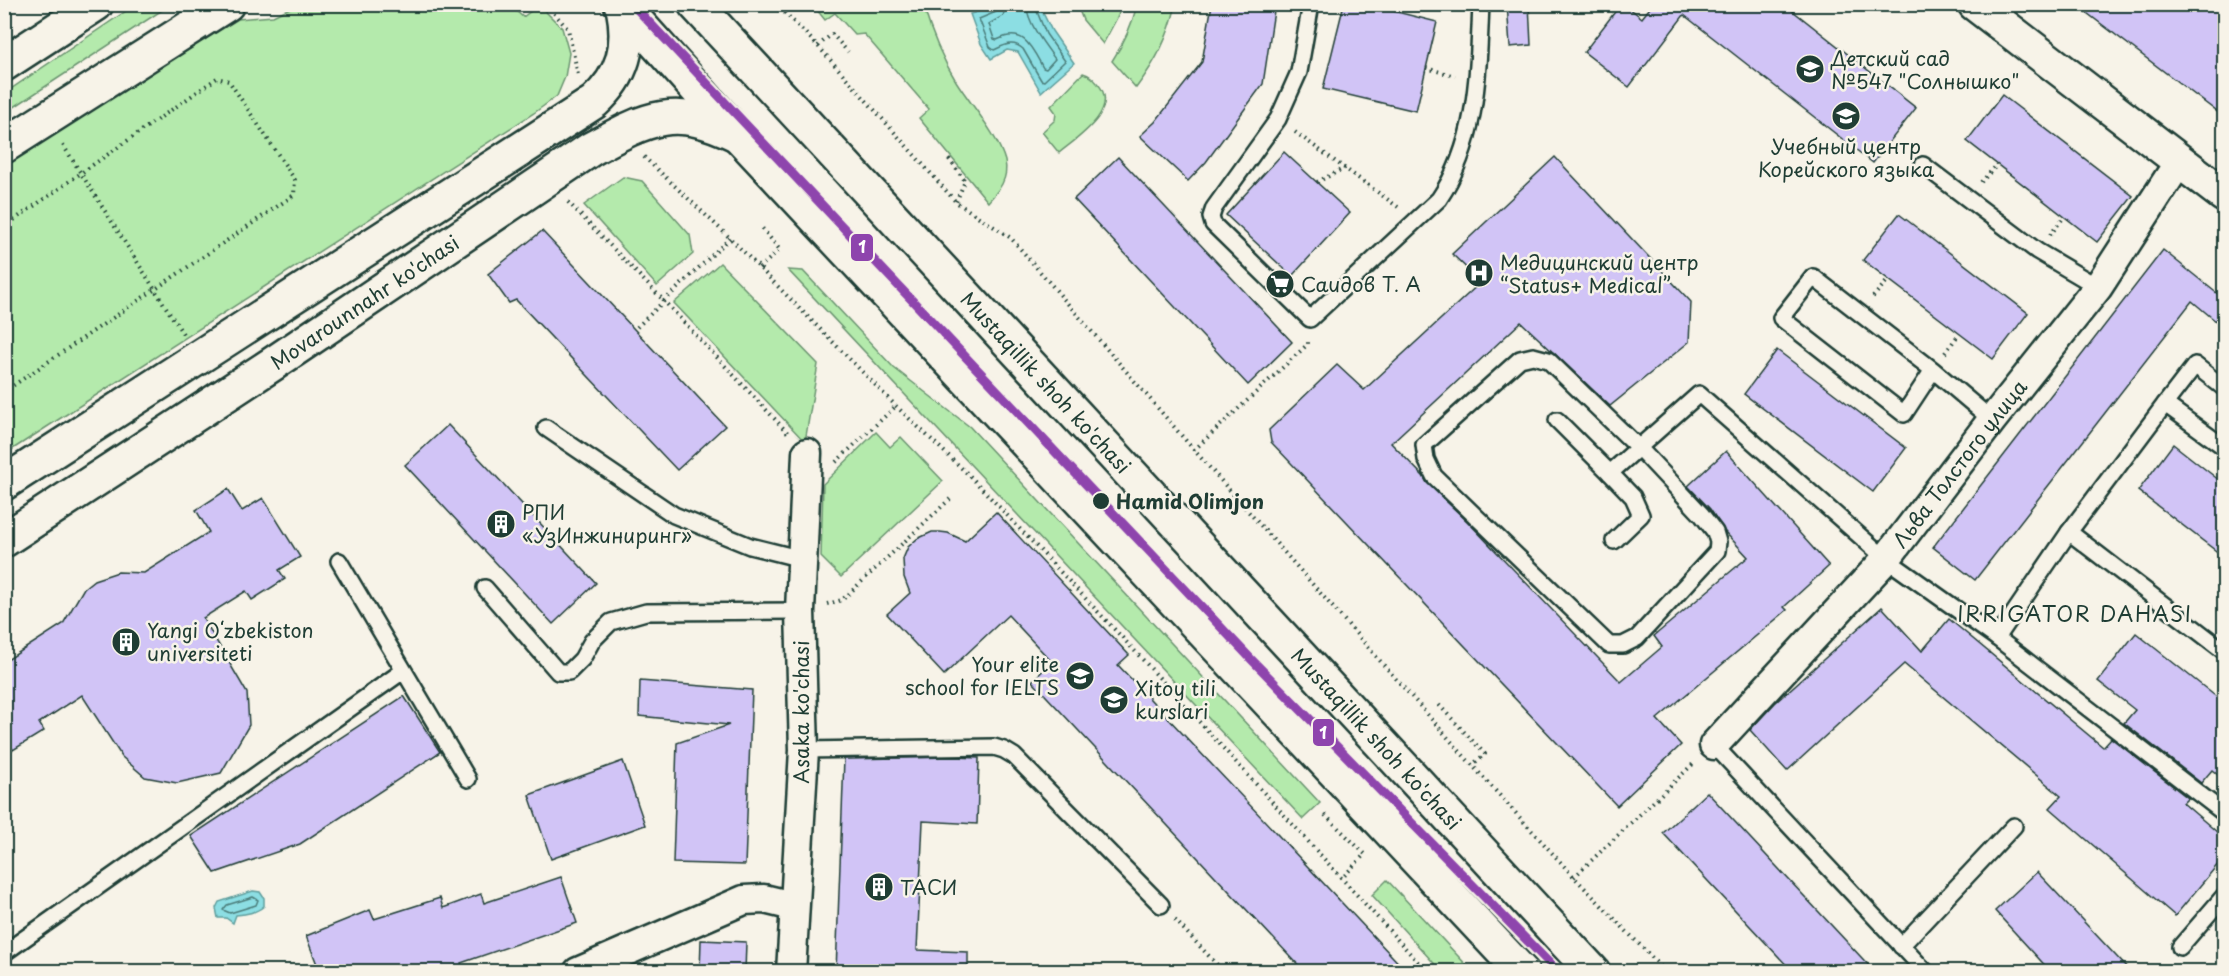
<svg xmlns="http://www.w3.org/2000/svg" width="2229" height="976" font-family="'Playpen Sans',sans-serif">
<style>
.green{fill:#b4eaac;stroke:#6a9470;stroke-width:1.5}
.water{fill:#8cdee3;stroke:#609e9d;stroke-width:1.5}
.lines{fill:none;stroke-linecap:round;stroke-linejoin:round}
.shore{stroke:#4b7d7a;stroke-width:1.5}
.building{fill:#d1c4f6;stroke:#1f3d34;stroke-width:1.5}
.service-casing{stroke:#1f3d34;stroke-width:20}
.minor-casing{stroke:#1f3d34;stroke-width:33}
.tertiary-casing{stroke:#1f3d34;stroke-width:38}
.primary-casing{stroke:#1f3d34;stroke-width:38}
.path{stroke:#1f3d34;stroke-width:4;stroke-dasharray:1.5 4.5;stroke-linecap:butt}
.service{stroke:#f7f3e8;stroke-width:15}
.minor{stroke:#f7f3e8;stroke-width:28}
.tertiary{stroke:#f7f3e8;stroke-width:33}
.primary{stroke:#f7f3e8;stroke-width:33}
.metro-1-casing{stroke:#f7f3e8;stroke-width:14}
.metro-1{stroke:#8e44ad;stroke-width:9}
.stop-dot{fill:#1f3d34;stroke:#f7f3e8;stroke-width:2}
.labels{text-anchor:middle;dominant-baseline:central;stroke-width:5;stroke-linejoin:round;paint-order:stroke}
.poi-label{font-size:20px;fill:#1f3d34;stroke:#f7f3e8;text-anchor:start}
.street-label{font-size:20px;fill:#1f3d34;stroke:#f7f3e8}
.stop-label{font-size:20px;font-weight:bold;fill:#1f3d34;stroke:#f7f3e8;text-anchor:start}
.neighbourhood-label{font-size:21px;letter-spacing:1.5px;fill:#1f3d34;stroke:#f7f3e8}
.line-badge{stroke:#f7f3e8;stroke-width:2}
.badge-label{font-size:16px;text-anchor:middle;font-weight:bold;fill:#fff}
</style>
<rect width="100%" height="100%" fill="#f7f3e8"/>
<filter id="ink" filterUnits="userSpaceOnUse"><feTurbulence type="fractalNoise" baseFrequency=".0167" numOctaves="2"/><feDisplacementMap in="SourceGraphic" scale="12" xChannelSelector="R" yChannelSelector="G"/><feConvolveMatrix kernelMatrix="1 2 1 2 8 2 1 2 1" color-interpolation-filters="sRGB"/></filter>
<g filter="url(#ink)">
<g class="green">
<path d="M298 4 509 5 523 17 539 5 562 28 569 53 565 77 557 96 534 113 5 454V163L238 19 273 16Z"/>
<path d="M135 5H170L5 113V93Z"/>
<path d="M813 5H923C931 32 941 57 956 81 971 105 998 135 1005 161 1009 179 999 190 988 202L919 118 929 109 864 34 855 35 835 13 825 20Z"/>
<path d="M1077 5H1121L1118 16 1103 44 1083 20Z"/>
<path d="M1137 5H1176C1168 38 1157 60 1136 88L1112 61C1124 43 1132 25 1137 5Z"/>
<path d="M1083 73C1090 75 1093 78 1098 84 1121 110 1077 138 1059 153L1042 132 1055 120 1056 113 1051 106Z"/>
<path d="M623 177 642 181 690 235 693 254 657 286 584 205Z"/>
<path d="M720 263 818 364 805 442 674 303Z"/>
<path d="M788 270 803 271 894 368 970 427 1320 803 1303 819Z"/>
<path d="M876 432 890 447 901 437 943 481 841 577 821 557 823 484Z"/>
<path d="M1387 880 1472 971H1441L1372 895Z"/>
</g>
<g class="water">
<path d="M1002 5H1039L1052 31 1074 63 1041 92 1018 52 1007 50 991 59 981 44 970 14Z"/>
<path d="M253 891 260 892 264 898V906C256 913 246 914 236 915L233 923 226 918H218L216 908 219 902Z"/>
</g>
<g class="lines">
<g class="shore">
<path d="M999 4 996 12 979 19 990 47 994 50C1005 45 1013 40 1023 49L1041 80 1044 81 1065 61 1046 34 1034 4"/>
<path d="M1007 4 1003 16 989 24 994 39 997 40C1024 26 1032 48 1043 68L1046 69 1055 59C1044 44 1028 24 1026 4"/>
<path d="M253 897 258 900 256 905 230 913 223 910 227 905Z"/>
</g>
</g>
<g class="building">
<path d="M1212 4H1275L1263 84 1206 162 1188 181 1140 136 1155 122 1202 62Z"/>
<path d="M1344 4H1365L1437 22 1416 111 1323 89Z"/>
<path d="M1507 4H1529L1531 45 1510 47Z"/>
<path d="M1621 4H1624L1642 18 1653 4H1784L1916 108 1873 163 1684 15 1629 87 1584 52Z"/>
<path d="M2075 4H2224V117Z"/>
<path d="M2002 95 2133 196 2097 242 1967 141Z"/>
<path d="M1284 152 1350 213 1292 276 1226 215Z"/>
<path d="M1118 157 1292 342 1248 385 1074 199Z"/>
<path d="M1555 157 1691 302 1689 342 1610 406 1521 322 1391 443 1423 476 1427 483 1467 521 1621 682 1662 647 1654 636 1748 557 1725 532 1710 509 1688 486 1726 451 1829 566 1784 607 1787 610 1657 719 1681 745 1617 806 1271 442 1269 430 1337 365 1364 390 1481 282 1452 254Z"/>
<path d="M1899 214 2028 313 1993 359 1863 260Z"/>
<path d="M542 231 725 426 677 470 516 300 509 303 488 274Z"/>
<path d="M2163 250 2224 299V328L2192 301 1975 580 1933 547Z"/>
<path d="M1777 350 1906 448 1873 492 1744 394Z"/>
<path d="M448 425 596 583 553 624 405 465Z"/>
<path d="M2173 444 2224 484V557L2138 491Z"/>
<path d="M228 489 242 511 263 498 300 557 279 570 285 579 252 600 246 591 203 618 247 693 249 725 221 773 177 783 145 777 122 757 82 695 39 723 44 731 13 750 4 736V662L63 624 84 588 94 580 118 572 144 573 209 532 196 510Z"/>
<path d="M996 512 1129 655 1118 665 1407 972H1305L1032 681 1052 662 1008 615 944 675 887 614 910 593 904 577 903 559 908 547 917 539 932 532H940L948 533 965 541Z"/>
<path d="M1882 607 1922 651 1949 619 2103 747 2111 738 2188 798 2183 803 2224 838V857L2175 916 2050 808 2061 796 1904 664 1787 771 1750 730 1775 703Z"/>
<path d="M2136 633 2224 703V780L2212 770 2201 783 2124 723 2135 710 2098 681Z"/>
<path d="M640 681 752 690 745 865 673 863 677 743 729 725 639 716Z"/>
<path d="M404 696 440 752 300 844 215 873 191 836Z"/>
<path d="M955 757 979 758 977 824 923 821 917 950 968 952V972H836L844 759Z"/>
<path d="M623 761 645 825 551 859 529 795Z"/>
<path d="M1707 792 1875 972H1793L1663 833Z"/>
<path d="M2037 872 2131 972H2051L1995 911Z"/>
<path d="M561 877 577 923 461 963 464 972H320L306 936 370 910 374 919 440 898 443 908 481 894 484 903Z"/>
<path d="M701 940 746 942 745 972H700Z"/>
</g>
<g class="lines">
<g class="service-casing">
<g id="service">
<path d="M1311 4 1299 72 1278 119 1214 208 1211 217 1213 224 1310 319 1439 199C1478 141 1478 72 1481 4"/>
<path d="M1923 165 2037 251 2098 287"/>
<path d="M1533 356 1548 360 1639 448 1702 515 1715 532 1718 542 1717 551 1637 638 1623 645H1609L1434 476 1426 459 1424 445 1520 359Z"/>
<path d="M1933 370 1904 414 1781 318 1813 277 1933 370 1992 420"/>
<path d="M2224 388 2195 365 2165 404 2224 447"/>
<path d="M1557 420 1610 473"/>
<path d="M546 428 674 515 750 546 802 559"/>
<path d="M2069 532 2165 404"/>
<path d="M1614 541 1641 515 1633 497 1610 473 1699 394 1886 559 1997 638 2069 532 2224 651"/>
<path d="M339 561 468 779"/>
<path d="M485 588 558 672H569L582 659 592 641 611 622 646 612 800 611"/>
<path d="M1997 638 2224 813"/>
<path d="M1714 745 1926 972"/>
<path d="M804 750 994 747 1004 750 1014 756 1161 905"/>
<path d="M1901 946 2014 826"/>
<path d="M2180 947 2224 896"/>
<path d="M4 953 403 671"/>
</g>
</g>
<g class="minor-casing">
<g id="minor">
<path id="s1" d="M1714 745 1886 559 1992 420 2098 287 2179 162"/>
<path d="M578 972 744 900 764 899 793 906"/>
<path d="M791 972 804 750 800 611 807 453"/>
</g>
</g>
<g class="tertiary-casing">
<g id="tertiary">
<path d="M1975 4 2224 195"/>
<path d="M4 483 594 102C624 75 631 46 623 7"/>
<path id="s2" d="M4 540 274 363 591 149C649 117 675 104 738 135"/>
</g>
</g>
<g class="primary-casing">
<g id="primary">
<path d="M621 4 738 135 1522 972"/>
<path id="s3" d="M695 4 1593 972"/>
<path d="M4 64 96 4"/>
<path d="M4 146 227 4"/>
</g>
</g>
<g class="path">
<path d="M546 4 568 29 578 75"/>
<path d="M776 4 818 46 956 202 1011 238 1194 450 1472 765 1574 877 1666 972"/>
<path d="M818 46 832 34 848 52"/>
<path d="M1426 68 1455 76"/>
<path d="M1295 132 1398 207"/>
<path d="M63 145 183 334"/>
<path d="M644 157 730 238 896 406 971 477 1133 649 1427 972"/>
<path d="M949 159 965 181 956 202"/>
<path d="M1317 182 1347 167"/>
<path d="M1981 182 1997 165"/>
<path d="M568 202 664 301 635 329"/>
<path d="M4 227 217 78 229 81 295 180 294 195 8 389 4 388"/>
<path d="M2050 235 2064 217"/>
<path d="M730 238 664 301 788 433"/>
<path d="M759 268 780 250 762 228"/>
<path d="M1873 297 1889 279"/>
<path d="M1945 353 1959 334"/>
<path d="M1194 450 1308 344V339"/>
<path d="M836 462 896 406"/>
<path d="M827 604 842 600 950 499"/>
<path d="M1439 705 1485 754 1472 765"/>
<path d="M1325 815 1365 854 1342 878"/>
<path d="M1574 877 1693 764"/>
<path d="M1175 920 1224 972"/>
</g>
<use href="#service" class="service"/>
<use href="#minor" class="minor"/>
<use href="#tertiary" class="tertiary"/>
<use href="#primary" class="primary"/>
<g class="metro-1-casing">
<path id="metro-1" d="M632 4 1252 660 1558 972"/>
</g>
<use href="#metro-1" class="metro-1"/>
</g>
</g>
<defs>
<g id="school-disc" transform="scale(1.5)"><circle r="9.5" fill="#1f3d34" stroke="#f7f3e8"/><path d="M0-5L7-2L0 1L-7-2ZM-4 1L0 2.5L4 1V4Q0 6-4 4Z" fill="#fff"/></g>
<g id="hospital-disc" transform="scale(1.5)"><circle r="9.5" fill="#1f3d34" stroke="#f7f3e8"/><path d="M-5-5h3v3.5h4V-5h3V5h-3V1.5h-4V5h-3Z" fill="#fff"/></g>
<g id="supermarket-disc" transform="scale(1.5)"><circle r="9.5" fill="#1f3d34" stroke="#f7f3e8"/><path d="M-6-5.5h2.5l.6 2H6L4.5 2H-2.5L-4.4-4H-6ZM-1.5 3.2a1.3 1.3 0 1 0 .1 0ZM3 3.2a1.3 1.3 0 1 0 .1 0Z" fill="#fff"/></g>
<g id="building-disc" transform="scale(1.5)"><circle r="9.5" fill="#1f3d34" stroke="#f7f3e8"/><path d="M-4-6H4V6H1V3H-1V6H-4ZM-2.5-4.3h1.7v1.8h-1.7ZM.8-4.3h1.7v1.8H.8ZM-2.5-1h1.7V.8h-1.7ZM.8-1h1.7V.8H.8Z" fill="#fff"/></g>
</defs>
<g fill-rule="evenodd">
<use href="#school-disc" x="1810" y="69"/>
<use href="#school-disc" x="1846" y="116"/>
<use href="#hospital-disc" x="1479" y="273"/>
<use href="#supermarket-disc" x="1280" y="284"/>
<use href="#building-disc" x="501" y="524"/>
<use href="#building-disc" x="126" y="642"/>
<use href="#school-disc" x="1080" y="676"/>
<use href="#school-disc" x="1114" y="700"/>
<use href="#building-disc" x="879" y="887"/>
</g>
<circle class="stop-dot" cx="1101" cy="501" r="9"/>
<g class="labels">
<g class="poi-label">
<text x="1831" y="58">Детский сад<tspan x="1831" dy="23">№547 "Солнышко"</tspan></text>
<text x="1846" y="146" text-anchor="middle">Учебный центр<tspan x="1846" dy="23">Корейского языка</tspan></text>
<text x="1500" y="262">Медицинский центр<tspan x="1500" dy="23">“Status+ Medical”</tspan></text>
<text x="1301" y="284">Саидов Т. А</text>
<text x="522" y="512">РПИ<tspan x="522" dy="23">«УзИнжиниринг»</tspan></text>
<text x="147" y="630">Yangi Oʻzbekiston<tspan x="147" dy="23">universiteti</tspan></text>
<text x="1059" y="664" text-anchor="end">Your elite<tspan x="1059" dy="23">school for IELTS</tspan></text>
<text x="1135" y="688">Xitoy tili<tspan x="1135" dy="23">kurslari</tspan></text>
<text x="900" y="887">ТАСИ</text>
</g>
<g class="street-label">
<text stroke="none"><textPath href="#s2" startOffset="432">Movarounnahr ko'chasi</textPath></text>
<text stroke="none"><textPath href="#s3" startOffset="516">Mustaqillik shoh ko'chasi</textPath></text>
<text stroke="none"><textPath href="#s1" startOffset="374">Льва Толстого улица</textPath></text>
<text transform="translate(801 712) rotate(-90)">Asaka ko'chasi</text>
<text stroke="none"><textPath href="#s3" startOffset="1002">Mustaqillik shoh ko'chasi</textPath></text>
</g>
<g class="stop-label">
<text x="1116" y="501">Hamid Olimjon</text>
</g>
<g class="neighbourhood-label">
<text x="2075" y="613">IRRIGATOR DAHASI</text>
</g>
</g>
<g class="line-badge">
<rect x="850" y="233" width="24" height="29" rx="6" fill="#8e44ad"/>
<rect x="1312" y="718" width="23" height="29" rx="6" fill="#8e44ad"/>
</g>
<g class="badge-label">
<text x="862" y="253">1</text>
<text x="1323" y="739">1</text>
</g>
<rect width="2229" height="976" fill="none" stroke="#f7f3e8" stroke-width="24"/>
<rect x="12" y="12" width="2205" height="952" fill="none" stroke="#1f3d34" stroke-width="2" filter="url(#ink)"/>
</svg>
